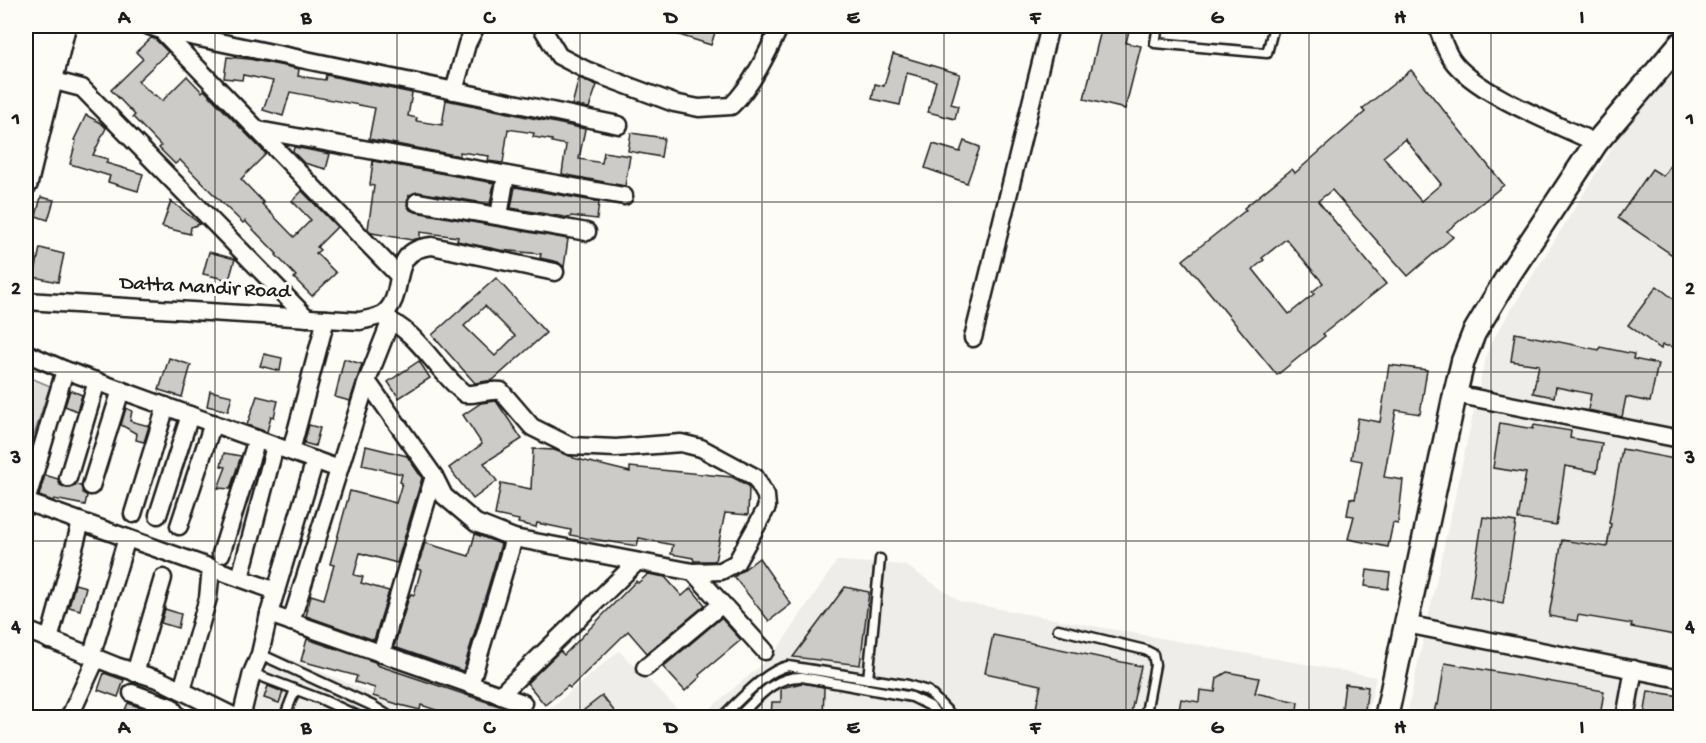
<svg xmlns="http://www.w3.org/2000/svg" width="1706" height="743" font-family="'Gochi Hand',sans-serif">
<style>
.built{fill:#eeede9}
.green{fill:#e0dfdb;stroke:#7e7e7c;stroke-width:1.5}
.building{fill:#cccbc8;stroke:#1c1c1c;stroke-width:1.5;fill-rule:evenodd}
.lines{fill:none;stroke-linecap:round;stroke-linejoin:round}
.lane-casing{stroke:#1c1c1c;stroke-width:13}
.street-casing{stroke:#1c1c1c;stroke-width:21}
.secondary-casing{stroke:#1c1c1c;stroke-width:27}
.lane{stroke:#fdfcf7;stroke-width:8}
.street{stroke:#fdfcf7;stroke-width:16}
.secondary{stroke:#fdfcf7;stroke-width:22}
.grid{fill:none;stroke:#1c1c1c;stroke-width:1.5;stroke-opacity:0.55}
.labels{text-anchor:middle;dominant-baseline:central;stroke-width:6;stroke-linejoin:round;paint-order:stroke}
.street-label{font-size:21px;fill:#1c1c1c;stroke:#fdfcf7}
.neatline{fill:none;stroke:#1c1c1c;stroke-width:2}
.grid-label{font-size:20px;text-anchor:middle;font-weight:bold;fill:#1c1c1c}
</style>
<rect width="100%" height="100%" fill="#fdfcf7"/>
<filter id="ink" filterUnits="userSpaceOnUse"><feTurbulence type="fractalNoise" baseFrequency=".0167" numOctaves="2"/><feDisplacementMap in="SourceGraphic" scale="12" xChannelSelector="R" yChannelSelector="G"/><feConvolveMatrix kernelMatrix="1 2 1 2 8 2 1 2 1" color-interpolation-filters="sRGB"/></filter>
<g filter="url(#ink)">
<g class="built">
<path d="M1680 33V717L1406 718 1484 365 1490 344 1607 156Z"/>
<path d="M837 561 905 565 961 602 1376 677 1367 717 699 718 774 654Z"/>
<path d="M619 651 686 717 539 718Z"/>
<path d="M274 652 430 717 251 718Z"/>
</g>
<path class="green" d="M26 376 50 386 26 459Z"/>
<g class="building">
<path d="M657 26H717L711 45 657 28Z"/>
<path d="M1102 26H1130L1126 43 1141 46 1125 109 1084 99Z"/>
<path d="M151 38 155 39 168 52 138 81 154 96 155 95 162 101 187 76 202 92 204 90 266 154 241 179 264 203 262 204 294 237 311 220 292 201 302 191 337 227 317 247 320 250 316 253 336 273 312 296 294 278 296 276 276 255 277 254 245 221 243 223 221 202 180 160 175 164 159 148 161 146 133 117 135 115 111 90 143 59 136 52Z"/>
<path d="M893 54 960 74 951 104 958 106 955 119 928 112 936 81 907 73 900 105 872 99 875 84 884 86Z"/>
<path d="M227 57 249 59 299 69 298 76 325 80 326 75 412 93 408 116 417 118 416 121 442 125 446 100 585 129 579 159 602 163 604 152 630 156 625 186 562 174 566 145 552 142V140L533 137 534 133 508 129 503 163 488 161 489 156 460 152V156L369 139 375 108 290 92 283 116 263 110 273 81 243 75 242 80 224 78Z"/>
<path d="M1411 70 1504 185 1447 231 1453 237 1408 276 1332 190 1318 201 1386 284 1323 334 1325 336 1277 375 1183 260 1246 210 1244 208 1292 169 1295 173 1365 112 1362 109ZM1405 139 1441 184 1421 201 1383 157ZM1286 239 1323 283 1312 292 1314 294 1289 314 1253 269 1264 260 1262 258Z"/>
<path d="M579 78 597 85 589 108 572 105Z"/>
<path d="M86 115 101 123 106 128 93 155 108 159 106 163 143 174 138 191 108 182 110 176 70 164 76 141 74 140Z"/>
<path d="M631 133 664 138 661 157 628 151Z"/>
<path d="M964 141 980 147 967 183 925 168 933 144 960 152Z"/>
<path d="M294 147 330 154 326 169 304 163 293 152Z"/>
<path d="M1680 151V260L1618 218 1652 169 1663 176Z"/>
<path d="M373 161 494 183 490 204 418 192 409 195 407 205 410 210 415 212 568 239 564 267 558 262 540 258 541 254 500 250 457 241 458 237 420 232V238L412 240 372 233 368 229 374 186 370 185Z"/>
<path d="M515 187 599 202 597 219 571 216 570 218 511 208Z"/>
<path d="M41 197 54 200 48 220 36 216Z"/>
<path d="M171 201 200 224 191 227 190 234 162 227Z"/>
<path d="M40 248 64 254 58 282 34 277Z"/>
<path d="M209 252 235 259 229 280 203 274Z"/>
<path d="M496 278 546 333 493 380 475 383 432 335ZM485 306 515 336 495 356 464 326Z"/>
<path d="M1657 286 1680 304V348L1662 345 1661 349 1628 325Z"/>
<path d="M1515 333 1599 350 1600 347 1634 354 1633 359 1658 364 1650 402 1626 397 1622 417 1588 410 1591 394 1556 387 1554 397 1533 393 1539 365 1511 361Z"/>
<path d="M264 354 282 358 280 371 260 366Z"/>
<path d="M169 358 191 365 182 397 159 390Z"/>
<path d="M344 359 362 364 350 401 335 397Z"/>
<path d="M419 361 430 378 399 398 388 382Z"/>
<path d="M1389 365 1427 370 1420 414 1396 410 1384 477 1403 480 1398 524 1393 523 1388 547 1348 539 1354 516 1347 515 1350 498 1355 499 1362 461 1351 459 1358 418 1380 422Z"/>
<path d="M70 390 82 395 77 411 65 406Z"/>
<path d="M210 391 232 396 228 411 207 406Z"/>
<path d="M257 396 278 401 274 417 271 416 267 432 247 425Z"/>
<path d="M496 401 522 439 484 463 497 481 473 499 449 468 482 444 463 415 481 403Z"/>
<path d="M126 408 132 411 130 421 149 426 144 442 136 440 137 434 121 425Z"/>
<path d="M1500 423 1533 429 1534 425 1571 431 1570 438 1602 443 1597 472 1565 466 1556 525 1518 519 1526 473 1493 468Z"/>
<path d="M309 425 320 428 315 446 304 443Z"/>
<path d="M366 446 407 456 422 478 397 563 360 553 354 575 363 577 361 583 389 591 374 640 306 616 311 595 324 599 334 565 330 564 350 491 396 503 402 483 400 482 402 474 362 465Z"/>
<path d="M533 449 554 450 573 457V458L630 472V467L732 477 747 485 749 488 748 515 725 513 715 561H694L693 558 671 554 673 545 639 538 637 546 586 538 570 535 571 530 537 523 536 527 518 523 519 520 495 515 501 483 531 489Z"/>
<path d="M1622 449 1680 460V636L1631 627 1632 624 1578 615 1577 621 1549 616 1562 540 1607 547 1611 524 1609 523Z"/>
<path d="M224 453 241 456 230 489 218 488 226 467 221 466Z"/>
<path d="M45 475 58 479 60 485 66 488H71L76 485 81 486 83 493 87 496 85 505 54 499 53 501 39 496Z"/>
<path d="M1483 517 1516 522 1503 603 1470 597Z"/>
<path d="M475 534 501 544 463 671 394 647 409 597 411 594 414 595 421 570 417 569 425 543 469 556Z"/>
<path d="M759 558 791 604 769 621 734 577Z"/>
<path d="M1367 570 1390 573 1388 589 1365 586Z"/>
<path d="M648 574 665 577 682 596 691 588 705 605 647 653 628 631 570 688 568 686 545 705 527 683 560 651 564 655 636 581 638 583Z"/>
<path d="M75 584 86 587 80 610 69 607Z"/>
<path d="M845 587 869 592 860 665 793 657Z"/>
<path d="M165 609 181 614 178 628 161 623Z"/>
<path d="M721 618 741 640 699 675 700 677 685 691 663 667Z"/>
<path d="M993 635 1141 666 1130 717H1034L1041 685 985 673Z"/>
<path d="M307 639 375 662 377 665 520 713H526L531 710 548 714 547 717H450L451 715 421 705 420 710 400 705 373 696 375 688 355 682 357 676 301 661Z"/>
<path d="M1445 663 1604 691 1600 717H1433L1436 704 1438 705Z"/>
<path d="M1227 672 1259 678 1255 693 1298 702 1296 717H1178L1181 699 1199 702 1200 690 1215 692 1217 678Z"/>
<path d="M104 673 124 680 118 697 98 690Z"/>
<path d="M802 683 824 687 823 717H771L772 702H781V688Z"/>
<path d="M1345 684 1368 687 1364 717H1341Z"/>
<path d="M268 686 283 692 279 703 264 698Z"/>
<path d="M1648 691 1680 696V717H1644Z"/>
<path d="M602 696 619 717H575Z"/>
<path d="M128 703 164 716 165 717H122Z"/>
</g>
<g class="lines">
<g class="lane-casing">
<g id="lane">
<path d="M1158 26 1155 43 1267 53 1274 26"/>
<path d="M1058 629 1145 650 1153 654 1155 665 1145 718"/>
<path d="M260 654 373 706 392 718"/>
<path d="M252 673 323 700 362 718"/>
<path d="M868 679 880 559"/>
<path d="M284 718 295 690"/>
<path d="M721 718C738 702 766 670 788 666L908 685 928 691 954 718"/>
<path d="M737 718C757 699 773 676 802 677L912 697 930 706 940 718"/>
</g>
</g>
<g class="street-casing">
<g id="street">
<path d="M149 26 161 30 619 125"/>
<path d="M541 26 559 56 586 70 674 103 699 108 731 106C752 86 768 52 780 26"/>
<path d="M1437 26C1441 37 1445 50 1452 60 1476 94 1557 124 1596 143"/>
<path d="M161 30 398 275"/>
<path d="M51 80 82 88 307 318"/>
<path d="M454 91 467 44 476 26"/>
<path d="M258 130 624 196"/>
<path d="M417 202 587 232"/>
<path d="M499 216 506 175"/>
<path d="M26 301 360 321C367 319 376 318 383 314 409 295 385 250 432 246L555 272"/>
<path d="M973 338 1050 26"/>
<path d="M26 353 65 370 339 469"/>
<path d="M367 381 434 476 444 496 476 523 514 538 693 572 721 571 736 563 767 507 766 496 755 477 701 448 681 443 616 448 570 446 532 427 501 391C488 389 478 395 465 394 435 370 418 330 380 316"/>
<path d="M1455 394 1680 439"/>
<path d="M291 451 326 319"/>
<path d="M68 478 97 381"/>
<path d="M91 486 121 390"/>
<path d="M26 502 276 591"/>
<path d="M26 502 65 370"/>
<path d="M133 514 166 406"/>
<path d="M158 515 190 415"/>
<path d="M179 526 213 423"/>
<path d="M221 554 257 439"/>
<path d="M693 572 765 651"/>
<path d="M240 578 275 446"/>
<path d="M269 614 523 703"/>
<path d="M291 622 367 381 391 320"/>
<path d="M1406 624 1680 679"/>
<path d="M26 630 116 666 160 680 237 718"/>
<path d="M49 640 81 522"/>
<path d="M381 654 434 476"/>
<path d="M91 657 127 538"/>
<path d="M645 668 722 604"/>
<path d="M135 673 163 578"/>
<path d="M470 685 514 538"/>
<path d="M182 690 208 598 211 568"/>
<path d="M132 693 171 707 179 718"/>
<path d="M500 695 637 562"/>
<path d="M69 718 96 659"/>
<path d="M241 718 252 673 260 654 269 614 315 460"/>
<path d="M1625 718 1634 669"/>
</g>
</g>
<g class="secondary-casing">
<g id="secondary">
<path d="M26 94 42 26"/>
<path d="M26 183 64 26"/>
<path d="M1386 718 1455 394 1463 361 1474 333 1508 276 1596 143 1680 44"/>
</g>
</g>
<use href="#lane" class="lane"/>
<use href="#street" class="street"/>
<use href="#secondary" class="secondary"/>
</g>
</g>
<path class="grid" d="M215 26V718M397 26V718M580 26V718M762 26V718M944 26V718M1126 26V718M1309 26V718M1491 26V718M26 202H1680M26 372H1680M26 541H1680"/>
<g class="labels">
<g class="street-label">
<text transform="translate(205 289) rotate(3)">Datta Mandir Road</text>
</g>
</g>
<rect width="1706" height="743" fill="none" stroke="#fdfcf7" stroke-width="66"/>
<rect x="33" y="33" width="1640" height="677" class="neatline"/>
<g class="grid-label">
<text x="124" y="23">A</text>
<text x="306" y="23">B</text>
<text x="489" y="23">C</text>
<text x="671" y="23">D</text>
<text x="853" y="23">E</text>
<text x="1035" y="23">F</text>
<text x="1217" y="23">G</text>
<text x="1400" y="23">H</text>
<text x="1582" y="23">I</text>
<text x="16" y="124">1</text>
<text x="1690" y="124">1</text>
<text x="16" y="294">2</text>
<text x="1690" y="294">2</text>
<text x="16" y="463">3</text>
<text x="1690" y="463">3</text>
<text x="16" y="632">4</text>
<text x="1690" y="632">4</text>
<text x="124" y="733">A</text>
<text x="306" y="733">B</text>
<text x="489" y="733">C</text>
<text x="671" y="733">D</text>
<text x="853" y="733">E</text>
<text x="1035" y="733">F</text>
<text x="1217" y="733">G</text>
<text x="1400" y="733">H</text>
<text x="1582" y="733">I</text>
</g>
</svg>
